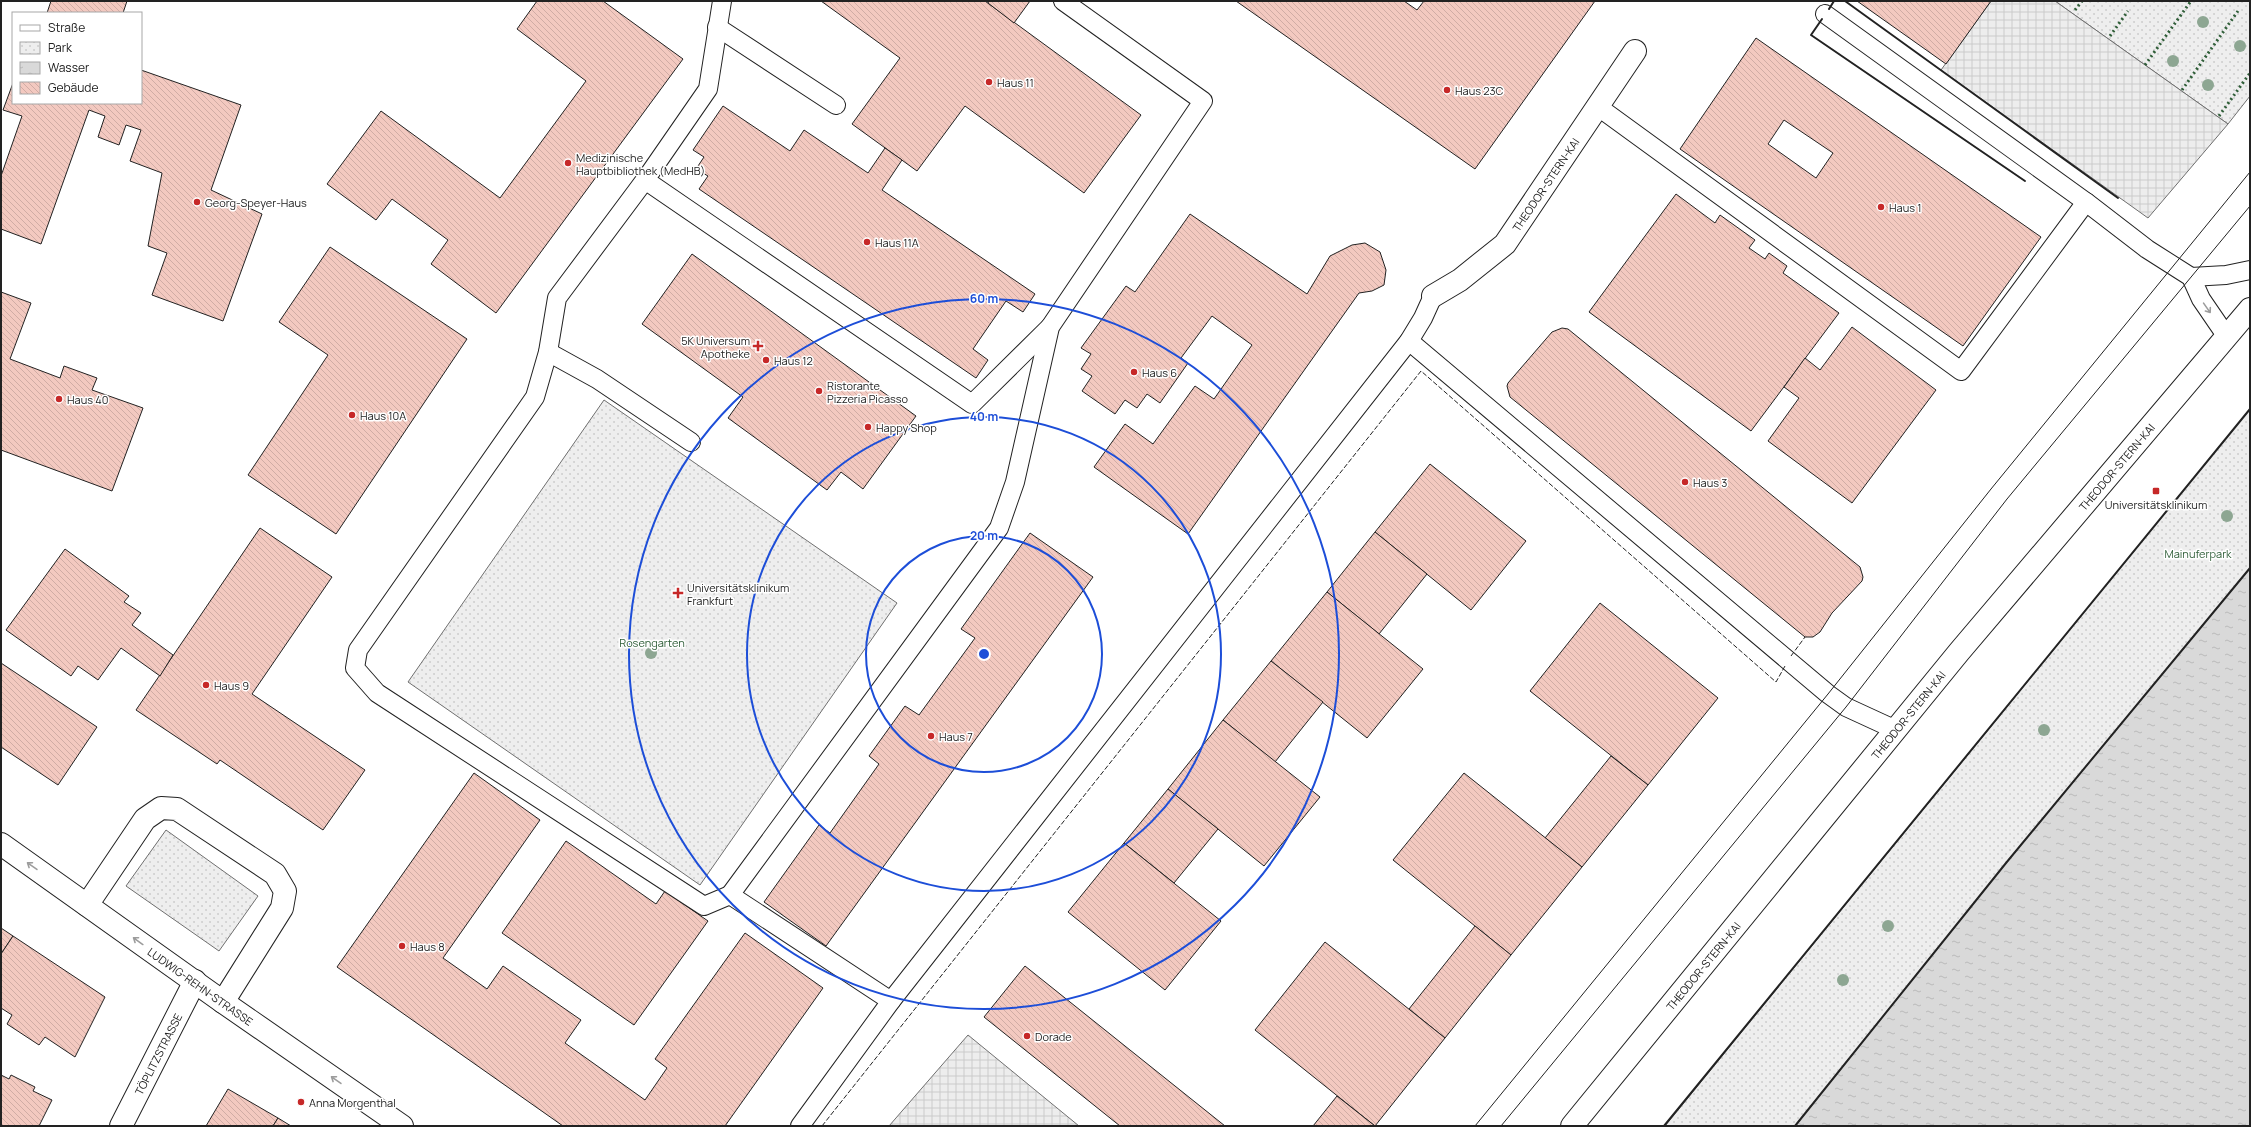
<svg xmlns="http://www.w3.org/2000/svg" width="2251" height="1127" font-family="Manrope,sans-serif">
<style>
.park{fill:url(#park-dots);stroke:#6f6f6f}
.plaza{fill:url(#plaza-grid);stroke:#6f6f6f}
.water{fill:url(#water-ripples);stroke:#6f6f6f}
.building{fill:url(#building-back-hatch);stroke:#222;fill-rule:evenodd}
.lines{fill:none;stroke-linecap:round;stroke-linejoin:round}
.service-casing{stroke:#222;stroke-width:20}
.minor-casing{stroke:#222;stroke-width:24}
.secondary-casing{stroke:#222;stroke-width:24}
.service{stroke:#fff;stroke-width:18}
.minor{stroke:#fff;stroke-width:22}
.secondary{stroke:#fff;stroke-width:22}
.tram{stroke:#222;stroke-width:1}
.hedge{stroke:#2f5e38;stroke-width:3;stroke-dasharray:2 3;stroke-linecap:butt}
.fence{stroke:#222;stroke-width:1;stroke-dasharray:5 2;stroke-linecap:butt}
.wall{stroke:#222;stroke-width:2}
.tree{fill:#8da692}
.oneway{stroke:#9c9c9c}
.ring{fill:none;stroke:#1d4ed8;stroke-width:2}
.poi-dot{fill:#c62828;stroke:#fff;stroke-width:1.5}
.labels{text-anchor:middle;dominant-baseline:central;stroke-width:3;stroke-linejoin:round;paint-order:stroke}
.poi-label{font-size:11px;fill:#222;stroke:#fff;text-anchor:start}
.street-label{font-size:11px;fill:#222;stroke:#fff}
.park-label{font-size:11px;fill:#2f5e38;stroke:#fff}
.centre{fill:#1d4ed8;stroke:#fff;stroke-width:2}
.ring-label{font-size:12px;text-anchor:middle;font-weight:bold;fill:#1d4ed8;stroke:#fff;stroke-width:3;stroke-linejoin:round;paint-order:stroke}
</style>
<defs>
<pattern id="park-dots" width="8" height="8" patternUnits="userSpaceOnUse"><rect width="8" height="8" fill="#eee"/><path d="M2 2h.1M6 6h.1" fill="none" stroke="#ccc" stroke-width="1.8" stroke-linecap="round"/></pattern>
<pattern id="plaza-grid" width="8" height="8" patternUnits="userSpaceOnUse"><rect width="8" height="8" fill="#ededed"/><path d="M0 4h8M4 0v8" fill="none" stroke="#cbcbcb"/></pattern>
<pattern id="water-ripples" width="26" height="14" patternUnits="userSpaceOnUse"><rect width="26" height="14" fill="#d9d9d9"/><path d="M2 4q2-2 4 0t4 0M15 11q2-2 4 0t4 0" fill="none" stroke="#bababa"/></pattern>
<pattern id="building-back-hatch" width="6" height="6" patternUnits="userSpaceOnUse"><rect width="6" height="6" fill="#f3c9c0"/><path d="M-1 5l2 2M0 0l6 6M5-1l2 2" fill="none" stroke="#d0aca5"/></pattern>
</defs>
<rect width="100%" height="100%" fill="#fff"/>
<g class="park">
<path d="M2055 1H2250V96L2228 124Z"/>
<path d="M604 400 897 603 700 885 408 682Z"/>
<path d="M2250 409V568L2006 863 1795 1126H1665Z"/>
<path d="M166 830 258 896 219 951 126 886Z"/>
</g>
<g class="plaza">
<path d="M1991 1H2055L2228 124 2148 218 1941 70Z"/>
<path d="M968 1035 1079 1126H889Z"/>
</g>
<path class="water" d="M2250 568V1126H1795L2006 863Z"/>
<g class="building">
<path d="M51 1H127L123 13H47Z"/>
<path d="M537 1H603L683 59 496 313 431 264 448 240 392 199 376 220 327 184 381 111 500 198 586 81 517 29Z"/>
<path d="M821 1H985L1141 115 1084 193 965 106 917 171 852 124 900 58Z"/>
<path d="M989 1H1030L1014 23 988 3Z"/>
<path d="M1236 1H1404L1417 10 1424 1H1595L1475 169Z"/>
<path d="M1857 1H1991L1946 64Z"/>
<path d="M1756 38 2041 237 1963 346 1680 149ZM1784 120 1833 153 1816 178 1768 144Z"/>
<path d="M141 70 241 105 211 190 262 214 223 321 152 295 167 253 148 246 162 173 130 161 141 130 126 125 119 145 98 137 105 116 89 110 41 244 1 229V176L22 116 3 110 13 83V103H141Z"/>
<path d="M723 106 790 151 804 130 868 173 885 148 902 160 882 190 1035 294 1023 312 1006 301 973 349 988 360 976 378 699 189 708 176 696 169 704 157 693 150Z"/>
<path d="M1676 194 1715 223 1720 215 1755 240 1749 248 1765 259 1769 253 1787 266 1783 273 1839 313 1751 431 1589 312Z"/>
<path d="M1190 214 1307 294 1330 256 1352 245 1365 243 1380 252 1386 270 1384 285 1372 291 1359 293 1188 534 1094 467 1125 424 1153 444 1195 386 1214 399 1252 345 1212 316 1181 358 1188 363 1160 403 1147 394 1137 408 1125 400 1115 414 1082 391 1092 376 1081 369 1091 354 1081 348 1126 286 1135 292Z"/>
<path d="M330 247 467 339 336 534 248 475 328 355 279 322Z"/>
<path d="M692 254 916 416 863 489 841 472 827 490 728 418 743 397 642 324Z"/>
<path d="M1 292 31 303 10 359 60 378 64 366 97 378 92 390 143 408 112 491 1 450Z"/>
<path d="M1852 327 1936 390 1852 503 1768 441 1799 398 1784 387 1805 358 1820 370Z"/>
<path d="M1562 328 1568 329 1860 567 1863 577 1862 581 1832 613 1820 632 1813 637H1805L1510 397 1507 386 1508 383 1552 332Z"/>
<path d="M1430 464 1526 541 1471 610 1375 532Z"/>
<path d="M260 528 332 577 252 694 365 770 323 830 220 760 217 764 136 710Z"/>
<path d="M1375 532 1427 574 1379 634 1327 592Z"/>
<path d="M1030 533 1093 577 826 946 764 902 819 825 830 833 879 764 869 756 905 706 919 715 975 638 961 629Z"/>
<path d="M65 549 129 596 124 602 141 613 132 625 173 655 160 676 121 648 98 680 78 666 71 676 6 630Z"/>
<path d="M1327 592 1423 669 1367 738 1271 661Z"/>
<path d="M1600 603 1718 698 1648 785 1530 691Z"/>
<path d="M1271 661 1323 702 1275 762 1223 720Z"/>
<path d="M1 663 97 727 58 785 1 747Z"/>
<path d="M1223 720 1320 797 1264 866 1168 789Z"/>
<path d="M1611 756 1648 785 1582 867 1545 838Z"/>
<path d="M474 773 540 820 443 958 487 989 503 966 581 1020 565 1043 645 1100 667 1068 655 1059 745 933 823 988 725 1126H563L337 967Z"/>
<path d="M1464 773 1582 867 1511 955 1393 860Z"/>
<path d="M1168 789 1218 829 1174 883 1124 843Z"/>
<path d="M566 841 656 904 665 891 708 921 634 1025 502 933Z"/>
<path d="M1124 843 1221 921 1165 990 1068 912Z"/>
<path d="M1475 926 1511 955 1445 1038 1409 1009Z"/>
<path d="M1 928 13 936 1 954Z"/>
<path d="M13 936 105 997 75 1057 45 1037 39 1045 7 1024 12 1015 1 1008V954Z"/>
<path d="M1325 942 1445 1038 1375 1126 1255 1030Z"/>
<path d="M1025 966 1225 1126H1120L984 1017Z"/>
<path d="M1 1075 9 1079 11 1075 35 1087 33 1091 52 1100 39 1126H1Z"/>
<path d="M228 1089 278 1118 273 1126H206Z"/>
<path d="M1337 1096 1375 1126H1313Z"/>
<path d="M278 1118 291 1126H273Z"/>
</g>
<g class="lines">
<g class="service-casing">
<g id="service">
<path d="M722 1 708 89 645 180 972 404 1050 327"/>
<path d="M1825 14 2086 202 2147 249 2191 277 2201 299 2227 337"/>
<path d="M717 27 836 105"/>
<path d="M1597 106 1961 371 2086 202"/>
<path d="M645 180 557 298 548 352 535 397 358 650 355 668 377 693 704 906 730 895"/>
<path d="M2191 277 2226 275 2250 270"/>
<path d="M1409 341 1828 694 1846 707 1896 730"/>
<path d="M548 352 597 379 691 442"/>
<path d="M891 1001 730 895 999 528 1015 482 1050 327 1203 101 1063 1"/>
<path d="M800 1126 891 1001 1409 341 1423 318 1433 296"/>
</g>
</g>
<g class="minor-casing">
<g id="minor">
<path id="s1" d="M1433 296 1460 280 1505 244 1635 51"/>
<path id="s2" d="M1 844 223 1002 402 1126"/>
<path d="M87 905 145 819 161 808 177 809 275 874 285 891 282 908 223 1002"/>
<path id="s3" d="M121 1126 195 981"/>
</g>
</g>
<g class="secondary-casing">
<g id="secondary">
<path id="s4" d="M1572 1126 1959 652 2250 309"/>
</g>
</g>
<use href="#service" class="service"/>
<use href="#minor" class="minor"/>
<use href="#secondary" class="secondary"/>
<g class="tram">
<path d="M1475 1126 1828 694 1991 489 2250 172"/>
<path d="M1501 1126 1846 707 2007 499 2250 206"/>
</g>
<g class="hedge">
<path d="M2075 10 2082 1"/>
<path d="M2110 36 2128 11"/>
<path d="M2145 65 2191 1"/>
<path d="M2182 90 2238 11"/>
<path d="M2219 116 2250 73"/>
</g>
<g class="fence">
<path d="M1791 656 1805 637"/>
<path d="M822 1126 1421 371 1776 682 1785 666"/>
</g>
<g class="wall">
<path d="M1845 1 2118 198"/>
<path d="M1829 9 1834 1"/>
<path d="M1822 19 1811 35 2025 181"/>
<path d="M1664 1126 2250 409"/>
<path d="M1795 1126 2006 863 2250 568"/>
</g>
</g>
<g class="tree">
<circle cx="2203" cy="22" r="6"/>
<circle cx="2240" cy="46" r="6"/>
<circle cx="2173" cy="61" r="6"/>
<circle cx="2208" cy="85" r="6"/>
<circle cx="2227" cy="516" r="6"/>
<circle cx="651" cy="653" r="6"/>
<circle cx="2044" cy="730" r="6"/>
<circle cx="1888" cy="926" r="6"/>
<circle cx="1843" cy="980" r="6"/>
</g>
<defs><path id="oneway-shaft" d="M-6 0H5M1.5-3L5.5 0L1.5 3" fill="none" stroke-width="1.6" stroke-linecap="round" stroke-linejoin="round"/></defs>
<g class="oneway">
<use href="#oneway-shaft" transform="translate(2207 308) rotate(55)"/>
<use href="#oneway-shaft" transform="translate(32 866) rotate(-145)"/>
<use href="#oneway-shaft" transform="translate(138 941) rotate(-144)"/>
<use href="#oneway-shaft" transform="translate(336 1080) rotate(-145)"/>
</g>
<g class="ring">
<circle cx="984" cy="654" r="118"/>
<circle cx="984" cy="654" r="237"/>
<circle cx="984" cy="654" r="355"/>
</g>
<g class="poi-dot">
<circle cx="989" cy="82" r="4"/>
<circle cx="1447" cy="90" r="4"/>
<circle cx="568" cy="163" r="4"/>
<circle cx="197" cy="202" r="4"/>
<circle cx="1881" cy="207" r="4"/>
<circle cx="867" cy="242" r="4"/>
<path d="M756 340h4v4h4v4h-4v4h-4v-4h-4v-4h4z"/>
<circle cx="766" cy="360" r="4"/>
<circle cx="1134" cy="372" r="4"/>
<circle cx="819" cy="391" r="4"/>
<circle cx="59" cy="399" r="4"/>
<circle cx="352" cy="415" r="4"/>
<circle cx="868" cy="427" r="4"/>
<circle cx="1685" cy="482" r="4"/>
<rect x="2152" y="487" width="8" height="8" rx="2"/>
<path d="M676 587h4v4h4v4h-4v4h-4v-4h-4v-4h4z"/>
<circle cx="206" cy="685" r="4"/>
<circle cx="931" cy="736" r="4"/>
<circle cx="402" cy="946" r="4"/>
<circle cx="1027" cy="1036" r="4"/>
<circle cx="301" cy="1102" r="4"/>
</g>
<g class="labels">
<g class="poi-label">
<text x="997" y="82">Haus 11</text>
<text x="1455" y="90">Haus 23C</text>
<text x="576" y="157">Medizinische<tspan x="576" dy="13">Hauptbibliothek (MedHB)</tspan></text>
<text x="205" y="202">Georg-Speyer-Haus</text>
<text x="1889" y="207">Haus 1</text>
<text x="875" y="242">Haus 11A</text>
<text x="750" y="340" text-anchor="end">5K Universum<tspan x="750" dy="13">Apotheke</tspan></text>
<text x="774" y="360">Haus 12</text>
<text x="1142" y="372">Haus 6</text>
<text x="827" y="385">Ristorante<tspan x="827" dy="13">Pizzeria Picasso</tspan></text>
<text x="67" y="399">Haus 40</text>
<text x="360" y="415">Haus 10A</text>
<text x="876" y="427">Happy Shop</text>
<text x="1693" y="482">Haus 3</text>
<text x="2156" y="504" text-anchor="middle">Universitätsklinikum</text>
<text x="687" y="587">Universitätsklinikum<tspan x="687" dy="13">Frankfurt</tspan></text>
<text x="214" y="685">Haus 9</text>
<text x="939" y="736">Haus 7</text>
<text x="410" y="946">Haus 8</text>
<text x="1035" y="1036">Dorade</text>
<text x="309" y="1102">Anna Morgenthal</text>
</g>
<g class="street-label">
<text stroke="none"><textPath href="#s1" startOffset="161">THEODOR-STERN-KAI</textPath></text>
<text stroke="none"><textPath href="#s4" startOffset="855">THEODOR-STERN-KAI</textPath></text>
<text stroke="none"><textPath href="#s4" startOffset="531">THEODOR-STERN-KAI</textPath></text>
<text stroke="none"><textPath href="#s4" startOffset="207">THEODOR-STERN-KAI</textPath></text>
<text stroke="none"><textPath href="#s2" startOffset="245">LUDWIG-REHN-STRASSE</textPath></text>
<text stroke="none"><textPath href="#s3" startOffset="81">TÖPLITZSTRASSE</textPath></text>
</g>
<g class="park-label">
<text x="2198" y="553">Mainuferpark</text>
<text x="652" y="642">Rosengarten</text>
</g>
</g>
<circle cx="984" cy="654" r="6" class="centre"/>
<g class="ring-label">
<text x="984" y="303">60 m</text>
<text x="984" y="421">40 m</text>
<text x="984" y="540">20 m</text>
</g>
<rect width="2251" height="1127" fill="none" stroke="#222222" stroke-width="4"/>
<rect x="12" y="12" width="130" height="92" fill="#ffffff" stroke="#a7a7a7"/>
<rect x="20" y="25" width="20" height="6" fill="#ffffff" stroke="#a7a7a7"/>
<text x="48" y="32" font-size="12" fill="#222222">Straße</text>
<rect x="20" y="42" width="20" height="12" fill="url(#park-dots)" stroke="#a7a7a7"/>
<text x="48" y="52" font-size="12" fill="#222222">Park</text>
<rect x="20" y="62" width="20" height="12" fill="url(#water-ripples)" stroke="#a7a7a7"/>
<text x="48" y="72" font-size="12" fill="#222222">Wasser</text>
<rect x="20" y="82" width="20" height="12" fill="url(#building-back-hatch)" stroke="#a7a7a7"/>
<text x="48" y="92" font-size="12" fill="#222222">Gebäude</text>
</svg>
